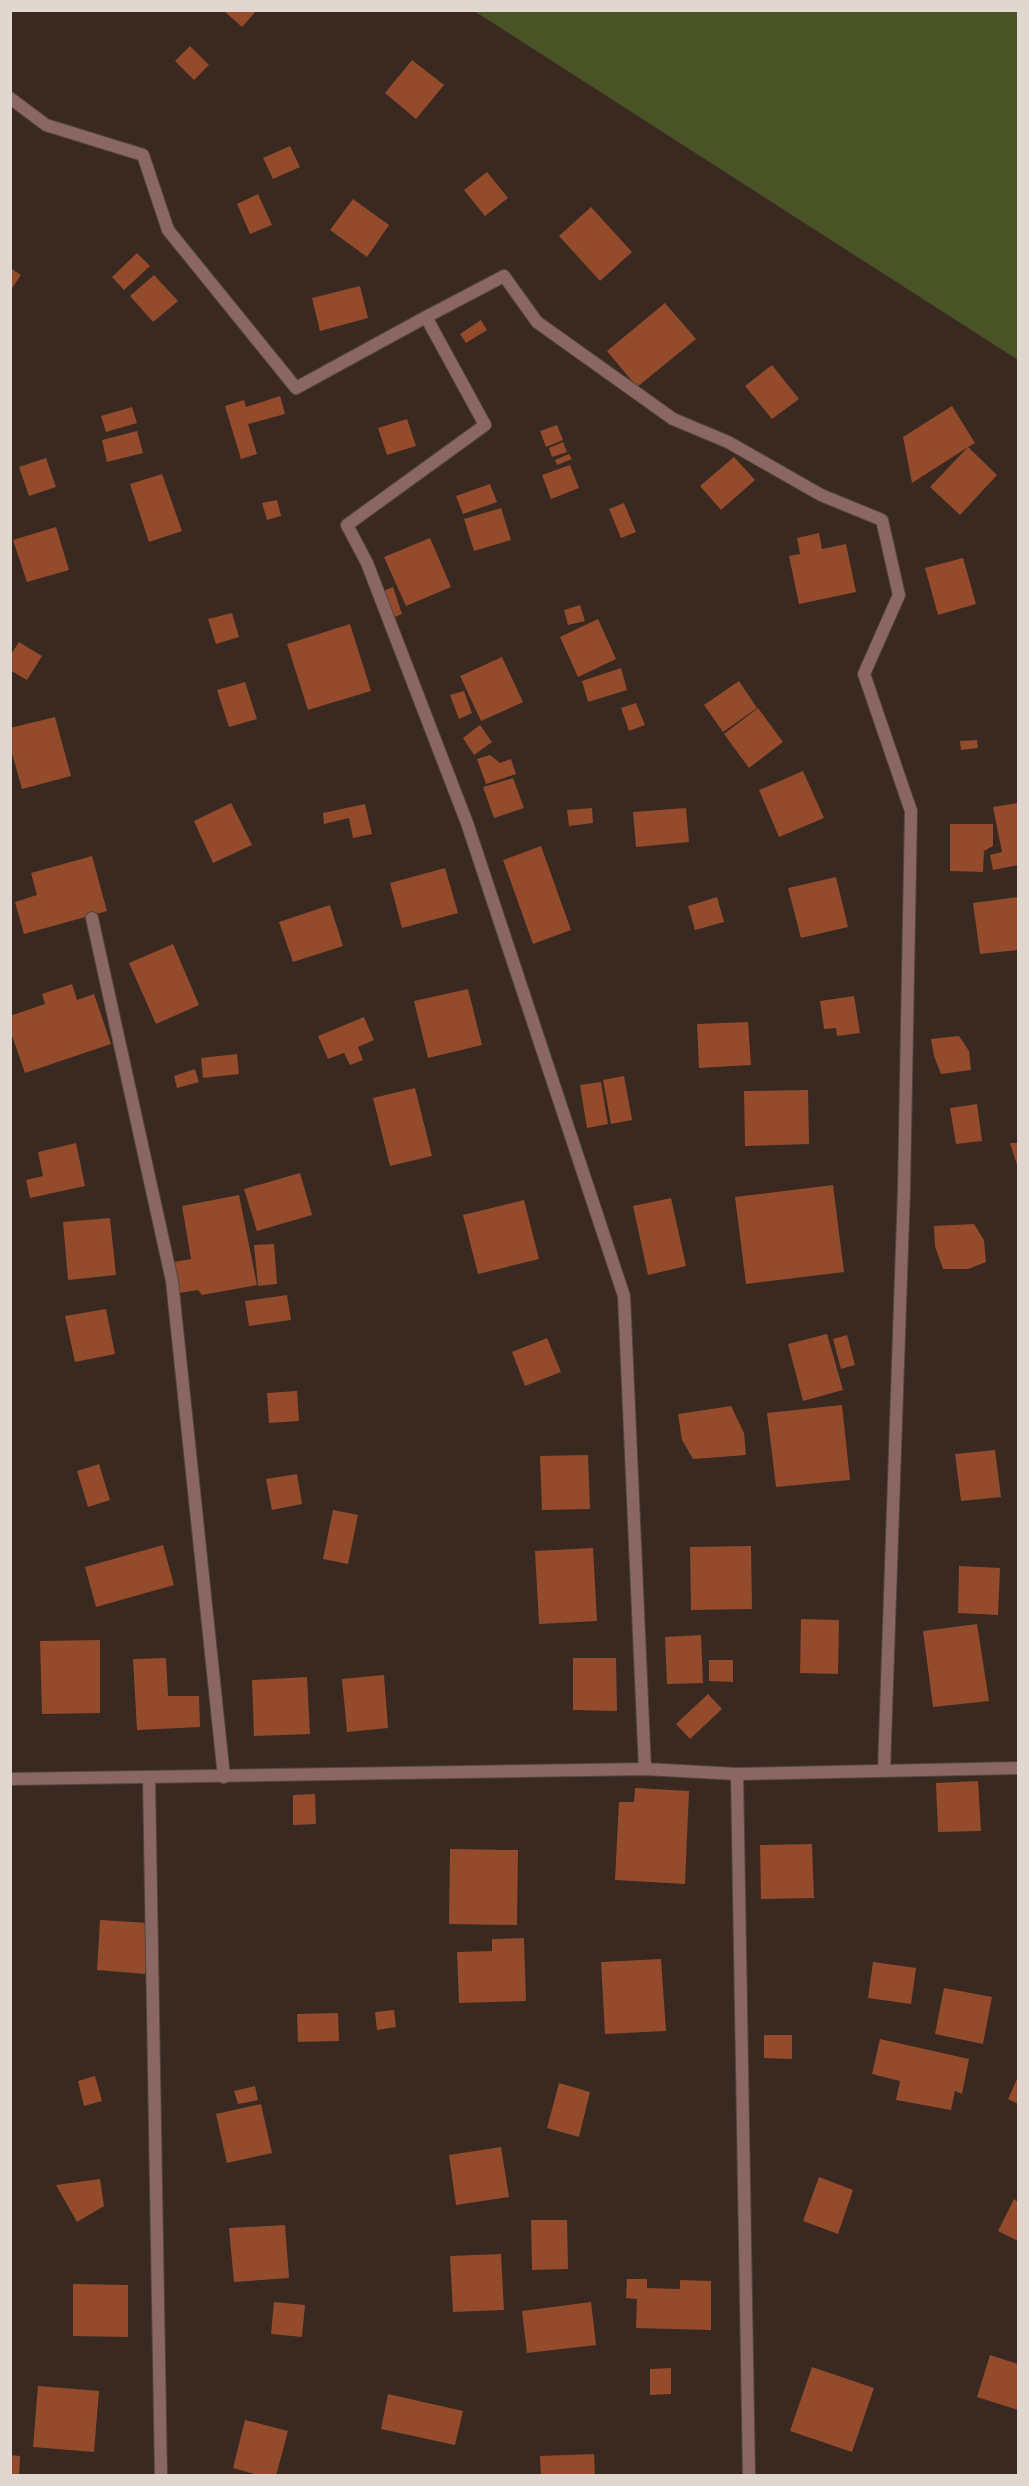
<svg xmlns="http://www.w3.org/2000/svg" width="1029" height="2486" font-family="Commissioner,sans-serif">
<style>
.green{fill:#495326}
.building{fill:#934b2b}
.lines{fill:none;stroke-linecap:round;stroke-linejoin:round}
.street-casing{stroke:#54453d;stroke-width:14}
.street{stroke:#8b6764;stroke-width:12}
</style>
<rect width="100%" height="100%" fill="#392921"/>
<path class="green" d="M474 11H1018V360Z"/>
<g class="building">
<path d="M223 10H257L242 27Z"/>
<path d="M190 46 209 65 194 80 175 61Z"/>
<path d="M412 60 444 85 416 119 385 93Z"/>
<path d="M290 146 300 167 273 179 263 158Z"/>
<path d="M487 172 508 198 485 216 464 190Z"/>
<path d="M258 194 272 225 250 234 237 204Z"/>
<path d="M353 199 389 225 367 257 330 230Z"/>
<path d="M591 207 632 252 600 281 559 236Z"/>
<path d="M137 253 150 266 124 290 112 277Z"/>
<path d="M10 268 21 275 10 291Z"/>
<path d="M154 275 178 301 153 322 130 296Z"/>
<path d="M360 286 368 318 320 331 312 298Z"/>
<path d="M665 303 696 339 637 387 607 351Z"/>
<path d="M481 320 487 330 466 343 460 334Z"/>
<path d="M772 365 799 399 772 419 745 386Z"/>
<path d="M280 396 285 414 248 424 257 454 241 459 225 406 244 400 246 407Z"/>
<path d="M952 406 975 443 968 447 997 475 960 515 930 487 968 447 912 483 903 437Z"/>
<path d="M132 407 137 423 106 432 101 416Z"/>
<path d="M407 419 416 446 387 455 378 428Z"/>
<path d="M557 425 563 440 546 447 540 431Z"/>
<path d="M137 431 143 453 107 462 102 440Z"/>
<path d="M563 442 567 452 552 457 549 448Z"/>
<path d="M569 454 572 459 557 465 555 460Z"/>
<path d="M734 457 755 480 721 510 700 486Z"/>
<path d="M46 458 56 487 29 496 19 467Z"/>
<path d="M570 465 579 488 551 499 542 475Z"/>
<path d="M162 474 182 531 149 542 130 484Z"/>
<path d="M490 484 497 502 463 514 456 496Z"/>
<path d="M277 500 281 516 267 520 262 503Z"/>
<path d="M624 503 636 532 621 538 609 509Z"/>
<path d="M501 508 511 540 474 551 464 519Z"/>
<path d="M56 527 69 570 27 582 13 540Z"/>
<path d="M819 533 822 549 846 544 856 592 799 604 789 556 800 554 797 538Z"/>
<path d="M430 538 451 587 406 606 384 557Z"/>
<path d="M963 558 976 604 938 615 925 568Z"/>
<path d="M393 587 402 614 392 618 383 591Z"/>
<path d="M580 605 585 621 568 625 564 610Z"/>
<path d="M232 613 239 637 216 644 208 619Z"/>
<path d="M598 619 616 659 578 677 560 637Z"/>
<path d="M350 624 371 691 308 710 287 644Z"/>
<path d="M19 642 42 656 27 680 10 670V656Z"/>
<path d="M502 657 523 702 481 721 460 676Z"/>
<path d="M621 668 627 690 588 702 582 681Z"/>
<path d="M739 681 757 708 723 732 704 705Z"/>
<path d="M245 682 257 719 229 727 217 690Z"/>
<path d="M464 691 472 713 459 719 450 695Z"/>
<path d="M636 703 645 725 629 731 621 708Z"/>
<path d="M758 708 783 742 749 768 724 734Z"/>
<path d="M55 717 71 776 22 789 10 746V728Z"/>
<path d="M480 725 492 742 474 755 463 738Z"/>
<path d="M977 740 978 748 961 750 960 741Z"/>
<path d="M490 755 500 763 511 759 516 774 486 784 477 759Z"/>
<path d="M803 771 824 818 779 837 759 790Z"/>
<path d="M513 778 524 808 494 818 483 787Z"/>
<path d="M231 803 252 845 213 863 194 821Z"/>
<path d="M1018 803V865L993 870 990 855 1002 852 993 807Z"/>
<path d="M365 804 372 834 353 838 349 818 324 824 323 813Z"/>
<path d="M592 808 593 823 569 826 567 810Z"/>
<path d="M686 808 689 842 636 847 633 812Z"/>
<path d="M950 824H993V846L984 851 983 872 950 871Z"/>
<path d="M541 846 571 930 533 944 503 860Z"/>
<path d="M92 856 107 911 24 934 15 902 37 895 31 873Z"/>
<path d="M445 868 458 913 402 928 390 883Z"/>
<path d="M836 877 848 927 801 938 788 888Z"/>
<path d="M717 897 724 922 695 930 688 906Z"/>
<path d="M1018 897V950L980 954 973 903Z"/>
<path d="M330 905 343 946 293 962 279 922Z"/>
<path d="M173 944 199 1005 156 1024 129 963Z"/>
<path d="M72 984 77 1000 94 994 111 1044 25 1073 10 1030V1016L45 1004 42 994Z"/>
<path d="M468 989 482 1045 428 1058 414 1001Z"/>
<path d="M854 996 860 1033 837 1036 836 1028 824 1029 820 1001Z"/>
<path d="M364 1017 374 1040 358 1047 363 1060 350 1065 344 1053 328 1059 318 1036Z"/>
<path d="M748 1022 751 1065 699 1068 697 1024Z"/>
<path d="M959 1036 969 1051 971 1070 941 1074 934 1056 931 1039Z"/>
<path d="M237 1054 239 1074 203 1078 201 1058Z"/>
<path d="M195 1069 199 1082 177 1088 174 1076Z"/>
<path d="M624 1076 632 1120 611 1124 603 1080Z"/>
<path d="M601 1082 608 1124 587 1128 580 1085Z"/>
<path d="M415 1088 432 1156 390 1166 373 1098Z"/>
<path d="M808 1090 809 1144 745 1146 744 1091Z"/>
<path d="M977 1104 982 1141 956 1144 950 1108Z"/>
<path d="M76 1143 85 1186 30 1198 26 1180 43 1176 38 1152Z"/>
<path d="M1010 1143H1018V1168Z"/>
<path d="M300 1173 312 1215 257 1231 244 1189Z"/>
<path d="M833 1185 844 1272 746 1284 735 1197Z"/>
<path d="M239 1195 257 1285 202 1295 198 1290 179 1293 174 1262 191 1259 182 1206Z"/>
<path d="M671 1198 686 1266 648 1275 633 1206Z"/>
<path d="M524 1200 539 1259 478 1274 463 1215Z"/>
<path d="M110 1218 116 1275 68 1280 63 1222Z"/>
<path d="M974 1224 984 1240 986 1262 968 1269H943L935 1246 934 1226Z"/>
<path d="M274 1244 277 1284 258 1286 254 1245Z"/>
<path d="M287 1295 291 1320 249 1326 245 1301Z"/>
<path d="M106 1309 115 1354 75 1362 65 1316Z"/>
<path d="M827 1334 843 1390 803 1401 788 1344Z"/>
<path d="M847 1335 855 1365 841 1369 833 1339Z"/>
<path d="M547 1338 561 1372 525 1386 512 1352Z"/>
<path d="M297 1391 299 1421 269 1423 267 1393Z"/>
<path d="M842 1405 850 1480 776 1487 767 1413Z"/>
<path d="M731 1406 744 1433 746 1455 693 1459 682 1440 678 1414Z"/>
<path d="M995 1450 1001 1497 961 1501 955 1454Z"/>
<path d="M588 1455 590 1509 542 1510 540 1456Z"/>
<path d="M99 1464 110 1500 88 1507 77 1471Z"/>
<path d="M297 1474 302 1504 272 1510 266 1479Z"/>
<path d="M333 1510 358 1515 348 1564 323 1559Z"/>
<path d="M163 1545 174 1585 96 1607 85 1567Z"/>
<path d="M751 1546 752 1609 691 1610 690 1547Z"/>
<path d="M593 1548 597 1621 539 1624 535 1551Z"/>
<path d="M959 1566 1000 1568 998 1615 958 1613Z"/>
<path d="M801 1619 839 1620 838 1674 800 1673Z"/>
<path d="M977 1624 989 1701 933 1707 923 1631Z"/>
<path d="M701 1635 703 1683 667 1684 665 1637Z"/>
<path d="M100 1640V1713L42 1714 40 1641Z"/>
<path d="M166 1658 168 1696H199L200 1727 137 1730 133 1659Z"/>
<path d="M573 1658H616L617 1711 573 1710Z"/>
<path d="M709 1660H733V1682L709 1681Z"/>
<path d="M384 1675 388 1728 347 1732 342 1679Z"/>
<path d="M307 1677 310 1734 254 1736 252 1680Z"/>
<path d="M708 1694 722 1709 690 1739 676 1724Z"/>
<path d="M978 1781 981 1831 938 1832 936 1783Z"/>
<path d="M635 1788 689 1791 685 1884 615 1880 619 1802H634Z"/>
<path d="M315 1794 316 1824 293 1825V1795Z"/>
<path d="M812 1844 814 1898 761 1899 760 1845Z"/>
<path d="M450 1849 518 1850 517 1925 449 1924Z"/>
<path d="M100 1920 149 1923 145 1974 97 1970Z"/>
<path d="M524 1938 526 2001 459 2003 457 1952 492 1951V1939Z"/>
<path d="M661 1959 666 2031 605 2034 601 1962Z"/>
<path d="M873 1962 916 1968 911 2004 868 1998Z"/>
<path d="M944 1988 992 1997 983 2044 935 2034Z"/>
<path d="M394 2010 396 2027 377 2030 375 2012Z"/>
<path d="M338 2013 339 2041 298 2042 297 2014Z"/>
<path d="M764 2035H792V2059L764 2058Z"/>
<path d="M880 2039 969 2059 962 2094 955 2091 951 2110 896 2100 900 2081 872 2074Z"/>
<path d="M95 2076 102 2101 84 2106 78 2081Z"/>
<path d="M1018 2077V2104L1008 2099Z"/>
<path d="M559 2083 590 2092 579 2137 547 2128Z"/>
<path d="M255 2086 258 2100 238 2104 234 2091Z"/>
<path d="M261 2104 272 2153 227 2163 216 2114Z"/>
<path d="M501 2147 509 2197 456 2205 449 2155Z"/>
<path d="M819 2177 853 2190 838 2234 803 2221Z"/>
<path d="M100 2179 104 2206 77 2222 56 2185Z"/>
<path d="M1014 2199 1018 2202V2241L998 2231Z"/>
<path d="M531 2220H567L568 2269 532 2270Z"/>
<path d="M285 2225 289 2278 234 2282 229 2228Z"/>
<path d="M501 2254 504 2310 453 2312 450 2256Z"/>
<path d="M627 2279H647V2288L680 2289V2280L711 2281V2330L636 2328 637 2299 626 2298Z"/>
<path d="M73 2284 128 2285V2337L73 2336Z"/>
<path d="M274 2302 305 2305 302 2337 271 2334Z"/>
<path d="M591 2302 596 2345 527 2353 522 2311Z"/>
<path d="M990 2355 1018 2364V2410L977 2397Z"/>
<path d="M812 2367 874 2388 852 2452 790 2431Z"/>
<path d="M671 2368V2394L650 2395V2369Z"/>
<path d="M38 2386 99 2391 94 2452 33 2447Z"/>
<path d="M388 2394 463 2411 455 2445 381 2429Z"/>
<path d="M245 2420 288 2431 276 2476H261L233 2468Z"/>
<path d="M594 2454 595 2476H541L540 2456Z"/>
<path d="M10 2455 20 2456 19 2476H10Z"/>
</g>
<g class="lines">
<g class="street-casing">
<g id="street">
<path d="M10 98 46 125 143 155 168 230 296 388 426 317 485 425 347 525 367 563 467 823 624 1296 645 1769"/>
<path d="M426 317 504 276 537 322 673 419 728 442 821 495 882 520 899 595 864 674 911 811 904 1189 884 1770"/>
<path d="M92 918 172 1281 224 1777"/>
<path d="M737 1774 749 2476"/>
<path d="M149 1778 161 2476"/>
<path d="M10 1779 645 1769 737 1774 1018 1768"/>
</g>
</g>
<use href="#street" class="street"/>
</g>
<rect width="1029" height="2486" fill="none" stroke="#e1d7d1" stroke-width="24"/>
</svg>
